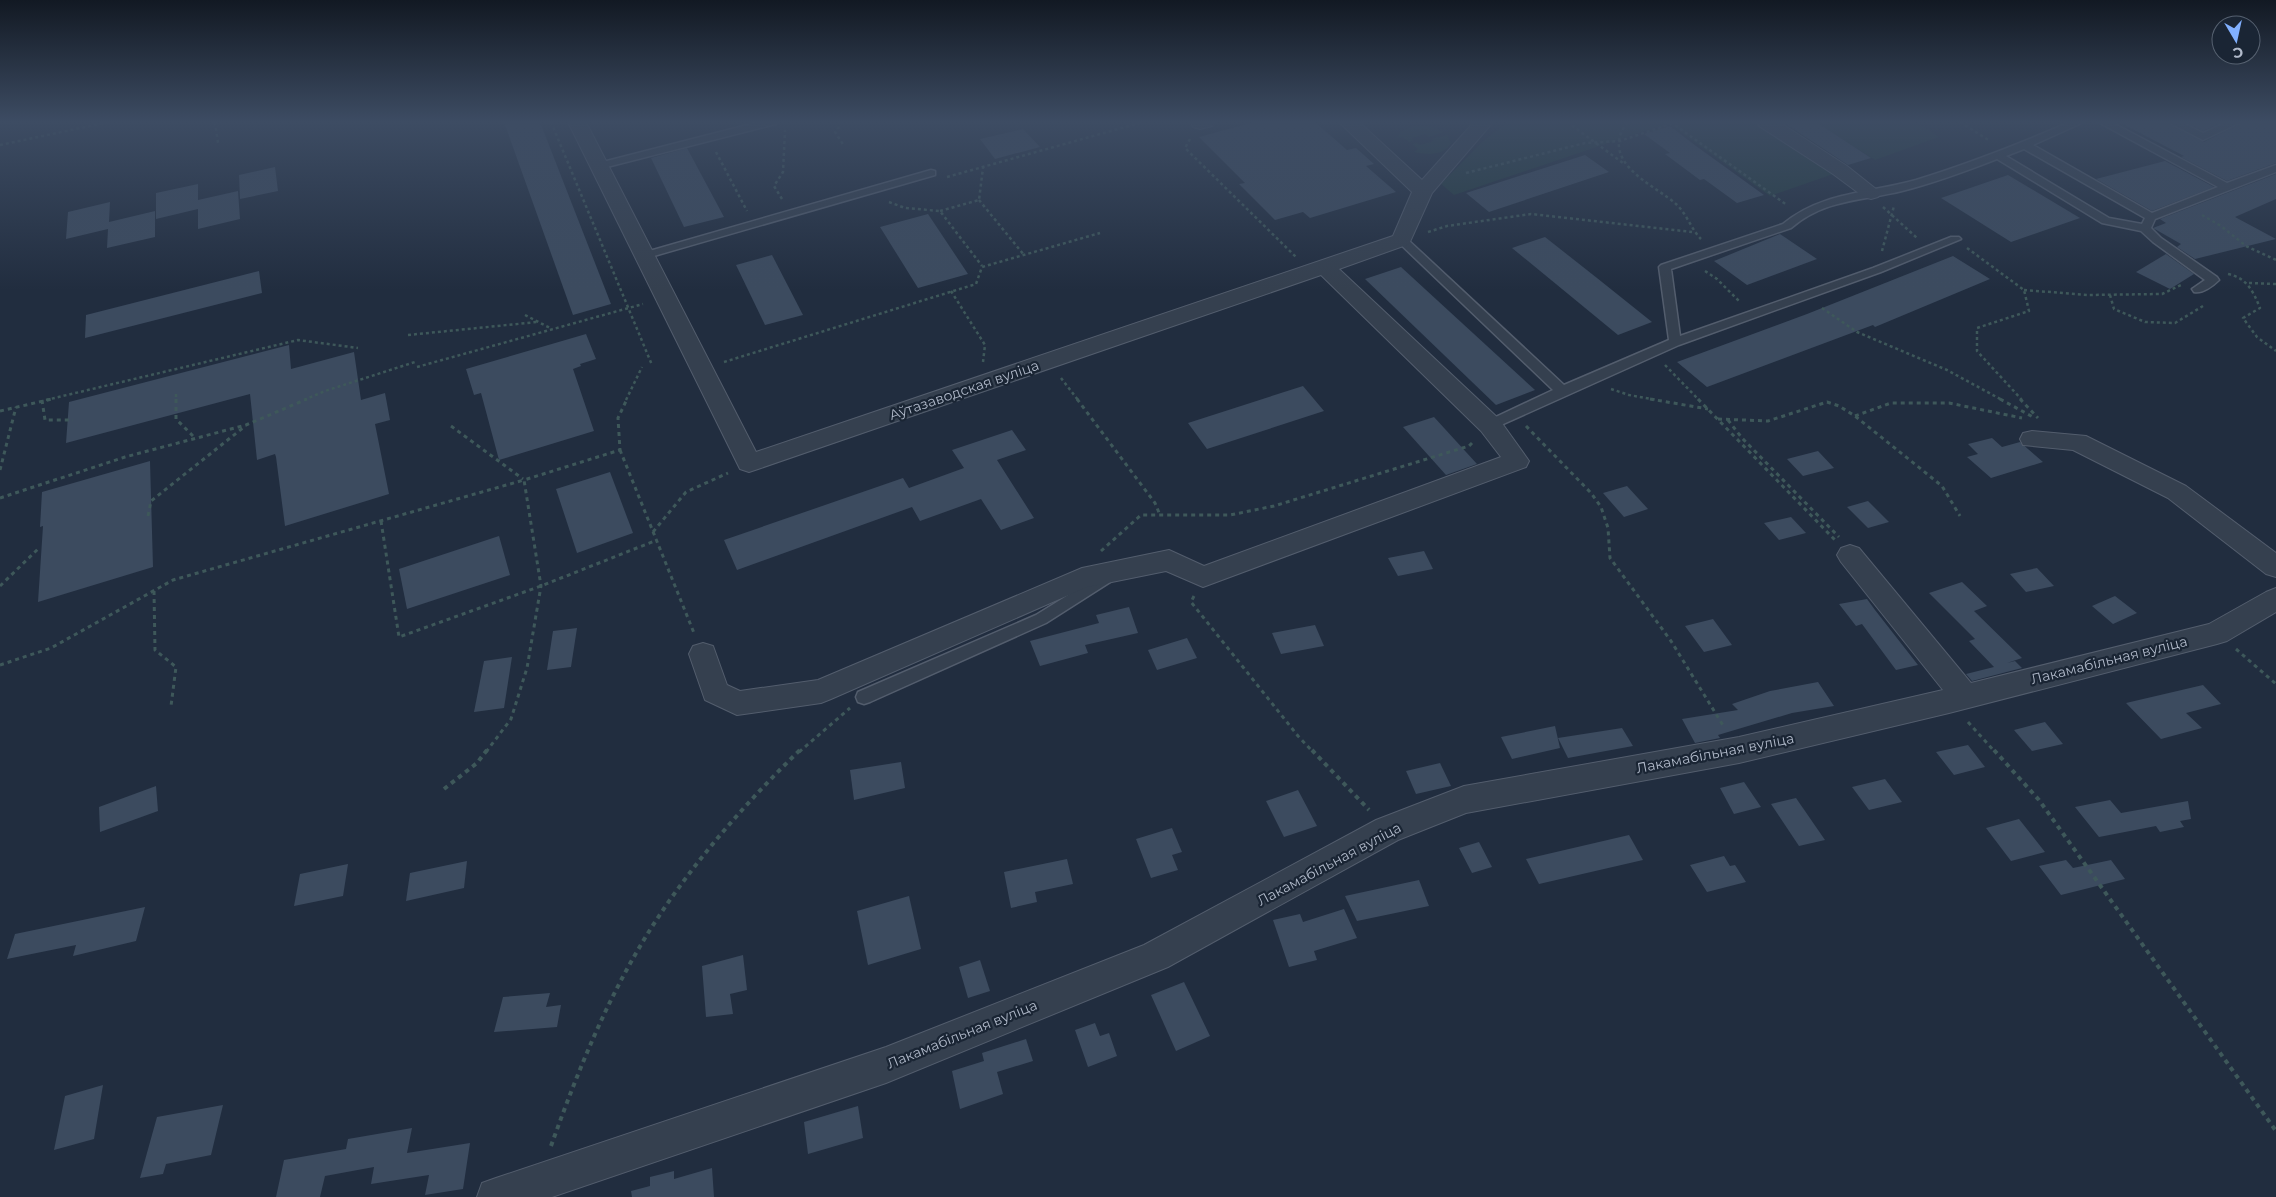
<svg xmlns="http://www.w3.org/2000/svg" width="2276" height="1197" font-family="Montserrat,sans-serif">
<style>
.green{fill:#233c40}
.building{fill:#3c4b5f}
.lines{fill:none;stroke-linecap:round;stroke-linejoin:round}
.service-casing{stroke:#535d6d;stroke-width:3}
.minor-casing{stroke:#535d6d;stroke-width:2}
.path-far2{stroke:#3e585a;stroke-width:2.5;stroke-dasharray:3 3;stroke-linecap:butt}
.path-far1{stroke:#3e585a;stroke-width:3;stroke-dasharray:4 4;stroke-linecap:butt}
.path{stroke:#3e585a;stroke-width:4;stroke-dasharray:4.5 4.5;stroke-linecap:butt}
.service{fill:#35404f;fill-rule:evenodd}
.minor{fill:#35404f;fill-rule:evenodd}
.labels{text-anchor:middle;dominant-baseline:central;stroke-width:4.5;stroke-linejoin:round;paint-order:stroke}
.street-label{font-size:14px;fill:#b1baca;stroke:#1a2534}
</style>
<rect width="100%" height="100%" fill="#212d3f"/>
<g class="green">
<path d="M1507 122H1762L1839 172 1770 196 1668 123 1454 195 1441 184 1481 143Z"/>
<path d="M1815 122H1916L1939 137 1875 160Z"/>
<path d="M1415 126 1432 127 1444 132 1429 137 1425 134 1412 138 1414 140 1409 142 1402 137 1397 138 1401 131Z"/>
<path d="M1447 135 1451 143C1444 156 1427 155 1414 152L1418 149 1412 144 1417 143 1420 145 1434 141 1432 139Z"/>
</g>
<g class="building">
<path d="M504 122H540L611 304 573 315Z"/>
<path d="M1254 122H1315L1347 150 1356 148 1374 164 1366 166 1396 192 1310 218 1303 212 1275 220 1239 184 1245 183 1199 137Z"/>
<path d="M1783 122H1816L1871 158 1848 165Z"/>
<path d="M2119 122H2166L2204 142 2243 122H2276V163L2227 181 2181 157 2184 156Z"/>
<path d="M2185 122H2222L2203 131Z"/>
<path d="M1670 126 1696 146 1764 195 1737 203 1704 179 1700 180 1665 154 1670 153 1644 134Z"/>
<path d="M1023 129 1040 147 995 159 980 139Z"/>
<path d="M687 148 724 217 684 227 651 158Z"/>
<path d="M1585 155 1609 172 1489 212 1466 193Z"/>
<path d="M2165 161 2214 187 2152 211 2096 179Z"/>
<path d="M275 167 278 191 240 199 239 175Z"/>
<path d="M2276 174V199L2235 217 2276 239 2195 259 2177 247 2181 244 2153 228 2166 223 2160 219Z"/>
<path d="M2008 175 2080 218 2011 242 1941 198Z"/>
<path d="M198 184V200L238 191 240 219 198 229V209L156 219V193Z"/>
<path d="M110 202 109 222 155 211V237L107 248 108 229 66 239 68 212Z"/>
<path d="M928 214 968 274 918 288 880 227Z"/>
<path d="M1780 234 1817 259 1747 285 1714 261Z"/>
<path d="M1545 237 1597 278 1652 322 1618 335 1512 248Z"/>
<path d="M2166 254 2194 274 2170 289 2136 272Z"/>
<path d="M772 255 803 315 765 325 736 265Z"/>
<path d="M1953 256 1990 279 1875 327 1873 325 1707 387 1677 362 1807 314Z"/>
<path d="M1401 267 1535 390 1496 405 1365 279Z"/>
<path d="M259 271 262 293 85 338 86 315Z"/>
<path d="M586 334 596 359 580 364 581 366 573 369 594 431 499 460 481 393 474 395 466 369Z"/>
<path d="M289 345 291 369 354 352 361 400 385 393 390 420 375 424 389 494 285 526 276 457 275 454 257 460 250 394 66 443 69 402Z"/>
<path d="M1303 386 1324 411 1207 449 1188 423Z"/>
<path d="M1434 417 1477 464 1446 475 1403 427Z"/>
<path d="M1012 430 1026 450 997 460 1034 518 1001 530 981 499 920 521 912 507 737 570 724 540 903 478 909 488 964 468 952 450Z"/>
<path d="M1992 438 2002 447 2020 442 2043 462 1991 478 1967 457 1978 454 1968 444Z"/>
<path d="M1818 451 1834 468 1803 476 1787 459Z"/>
<path d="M150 461 153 567 38 602 43 526 40 527 42 492Z"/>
<path d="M610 472 633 533 577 553 556 489Z"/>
<path d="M1627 486 1648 509 1624 517 1603 493Z"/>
<path d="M1868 501 1889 522 1868 528 1847 507Z"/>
<path d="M1791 517 1806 533 1779 540 1764 523Z"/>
<path d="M499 536 510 575 407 609 399 569Z"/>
<path d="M1424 551 1433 569 1398 576 1388 558Z"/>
<path d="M2037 568 2054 586 2026 592 2010 574Z"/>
<path d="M1962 582 1987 606 1974 611 2022 658 2007 663 2015 661 2022 668 1972 681 1966 674 1994 667 1969 641 1975 639 1929 593Z"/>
<path d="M2115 596 2137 613 2113 624 2092 606Z"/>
<path d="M1867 599 1875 610 1918 665 1896 670 1862 624 1856 626 1839 604Z"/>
<path d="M1129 607 1138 633 1085 645 1088 653 1040 666 1030 641 1099 623 1096 615Z"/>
<path d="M1713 619 1732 645 1704 652 1685 626Z"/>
<path d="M1315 625 1324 646 1281 654 1272 633Z"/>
<path d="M577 628 571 667 547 670 553 631Z"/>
<path d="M1187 638 1197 658 1157 670 1148 650Z"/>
<path d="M512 657 504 708 474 712 484 661Z"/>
<path d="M1818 682 1834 706 1792 713 1718 735 1720 738 1695 743 1682 719 1738 710 1732 704 1770 691Z"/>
<path d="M2203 685 2221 704 2186 713 2202 728 2161 739 2126 703Z"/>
<path d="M2045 722 2063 744 2032 751 2014 730Z"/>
<path d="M1555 726 1560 748 1512 759 1501 737Z"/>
<path d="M1622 728 1633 746 1568 758 1558 738Z"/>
<path d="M1968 745 1985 767 1954 775 1936 752Z"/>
<path d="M901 762 905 788 854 800 850 770Z"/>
<path d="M1440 763 1451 786 1416 794 1406 771Z"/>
<path d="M1885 779 1902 802 1869 810 1852 787Z"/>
<path d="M1744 782 1761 807 1734 814 1720 788Z"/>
<path d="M156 786 158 811 100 832 99 807Z"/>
<path d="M1298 790 1317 826 1284 837 1266 801Z"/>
<path d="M1796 798 1825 840 1799 846 1771 804Z"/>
<path d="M2110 800 2121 813 2188 801 2191 819 2180 821 2184 827 2160 832 2156 826 2099 837 2075 807Z"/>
<path d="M2019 819 2045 852 2011 861 1986 828Z"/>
<path d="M1172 828 1182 852 1172 855 1178 870 1151 878 1136 839Z"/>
<path d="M1629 835 1643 860 1539 884 1526 859Z"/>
<path d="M1479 842 1492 867 1472 873 1459 848Z"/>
<path d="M1724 856 1730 866 1735 865 1746 882 1707 892 1690 865Z"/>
<path d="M1067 859 1073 884 1035 892 1037 902 1011 908 1004 872Z"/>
<path d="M2066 860 2073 868 2111 860 2125 879 2061 895 2039 866Z"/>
<path d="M467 861 464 888 406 901 410 873Z"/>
<path d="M348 864 343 896 294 906 300 874Z"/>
<path d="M1419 880 1429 906 1357 921 1345 896Z"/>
<path d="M909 896 921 949 868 965 857 911Z"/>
<path d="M145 907 136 941 73 956 76 945 7 959 15 934Z"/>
<path d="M1344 909 1357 938 1314 951 1317 960 1289 967 1273 920 1300 914 1303 922Z"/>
<path d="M743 955 747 990 730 994 733 1014 706 1017 702 966Z"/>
<path d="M980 960 990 991 968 998 959 967Z"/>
<path d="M1184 982 1210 1036 1176 1051 1151 995Z"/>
<path d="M550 993 546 1007 561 1005 557 1027 494 1032 503 997Z"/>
<path d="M1095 1023 1100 1036 1109 1033 1117 1056 1088 1067 1075 1030Z"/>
<path d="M1026 1039 1033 1061 997 1072 1003 1094 960 1109 952 1071 984 1061 982 1053Z"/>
<path d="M103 1085 94 1139 54 1150 65 1096Z"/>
<path d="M223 1105 211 1155 166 1164 163 1174 140 1178 157 1117Z"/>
<path d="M858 1106 863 1138 808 1154 804 1122Z"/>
<path d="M412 1128 407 1153 470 1143 463 1189 425 1195 429 1175 371 1184 374 1167 325 1176 320 1197H276L284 1160 346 1149 348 1139Z"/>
<path d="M712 1168 714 1197H632L631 1191 650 1186V1177L674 1171V1179Z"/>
</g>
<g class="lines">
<g class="service-casing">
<g id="service">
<path d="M759 122H777L776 124 599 169 594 166 595 164Z"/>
<path d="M2070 122H2084L2033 145 2152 213 2218 187 2098 122H2111L2227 183 2276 165V172L2155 219 2151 228 2161 238 2217 277 2219 280C2213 286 2202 294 2194 292L2192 289 2205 280 2153 242 2141 231 2102 223 1997 159C1966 171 1934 183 1902 191 1861 201 1825 199 1791 228L1671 269 1680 336 1873 268 1951 237H1959L1961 239 1881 272 1679 345 1490 430 1485 428 1483 425 1485 422 1553 390 1396 240 1402 237 1406 238 1564 385 1669 340 1659 267 1661 265 1783 224C1821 192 1870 193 1916 180 1968 164 2019 144 2070 122ZM2024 149 2145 218 2142 224 2109 218 2006 156Z"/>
<path d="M2168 122H2181L2203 133 2227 122H2241L2203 140Z"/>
<path d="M931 170 935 171V175L647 258 643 259 637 256 639 254Z"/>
<path d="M1110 569 1115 571 1117 575 1115 579 1046 623 870 702 864 704 858 702 856 697 858 692 1036 615Z"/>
</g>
</g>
<g class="minor-casing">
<g id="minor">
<path d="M568 122H586L756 452 1393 236 1412 192 1339 122H1359L1422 180 1474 122H1493L1432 193 1409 244 1339 269 1499 419 1529 461 1526 467 1203 587 1166 571 1087 587 831 699 821 703 737 715 705 700 689 654 693 646 703 643 713 646 727 685 740 691 818 680 1082 568 1169 550 1204 566 1501 457 1481 431 1321 275 758 469 749 472 740 469Z"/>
<path d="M1191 122H1214L1212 126 1200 129 1193 127Z"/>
<path d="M1757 122H1779L1847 166 1881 193 1878 197 1871 199 1864 197 1833 174 1759 126Z"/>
<path d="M2032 431 2086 436 2186 486 2276 553V577L2266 574 2168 498 2073 450 2023 445 2020 439 2023 433Z"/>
<path d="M1850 545 1859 548 1971 683 2209 624 2266 592 2276 588V612L2227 641 2217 644 1949 713 1739 763 1466 813 1398 840 1168 967 886 1083 552 1197H477L482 1183 496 1178 886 1047 1144 945 1376 820 1464 786 1739 737 1943 690 1841 562 1837 555 1841 548Z"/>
</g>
</g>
<g class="path-far2">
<path d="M215 122 218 143"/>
<path d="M551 122 652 365"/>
<path d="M843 122 835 132 844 146"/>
<path d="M1567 122 1623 163"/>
<path d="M1627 122C1625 126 1621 131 1620 136 1611 168 1657 187 1676 204 1687 214 1691 229 1701 239"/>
<path d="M1664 122 1672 123 1787 205"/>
<path d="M1960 122 1990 141"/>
<path d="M1190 139 1185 148 1296 257"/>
<path d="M0 145 109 122"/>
<path d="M716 152 747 211"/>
<path d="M1466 173 1585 143 1620 141 1676 122"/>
<path d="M947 177 1143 122"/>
<path d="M782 199 774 186 783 172 785 130"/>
<path d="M979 200 1024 255"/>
<path d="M889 202 905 208 940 211 982 266"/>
<path d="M1883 207 1917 238"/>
<path d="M940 211 979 200 983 168"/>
<path d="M2202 215 2221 226 2246 246 2276 260"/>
<path d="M1428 232 1447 226 1531 214 1692 232"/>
<path d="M1967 248 2024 290 2029 311 1977 328V351L2022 400"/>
<path d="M1882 251 1894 206"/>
<path d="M1705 271 1717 279 1739 301"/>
<path d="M2228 274C2247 278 2253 291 2260 308L2243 318 2257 337 2276 351"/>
<path d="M2249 283 2276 284"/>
<path d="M2024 290 2088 295 2162 294 2181 285"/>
<path d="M951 291 985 345 983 362"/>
<path d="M2110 295 2114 309 2145 322 2175 323 2203 306"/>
<path d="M1822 308 1857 332 1947 370 2002 400"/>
<path d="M525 315 552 329"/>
<path d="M408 335 537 322"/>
<path d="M724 362 976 284 982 267 1100 233"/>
<path d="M1665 365 1699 400"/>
<path d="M417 367 643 304"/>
<path d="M1061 378 1078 400"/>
<path d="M1611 389 1629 395 1657 400"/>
<path d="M176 394V400"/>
<path d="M46 400 298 340 358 348"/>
<path d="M304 400 325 391 415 362"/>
<path d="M626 400 642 367"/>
</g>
<g class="path-far1">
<path d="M176 399V419L195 438"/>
<path d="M1077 399 1155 503 1160 515"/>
<path d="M1650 399 1708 409"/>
<path d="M1698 399 1835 540"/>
<path d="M2000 399 2033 417"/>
<path d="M2020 399 2038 418"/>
<path d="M42 400 45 420H73"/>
<path d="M0 411 52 399"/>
<path d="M1855 416 1891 403H1949L2022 418"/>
<path d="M1718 419 1768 421 1827 402 1839 406 1855 416 1942 486 1960 516"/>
<path d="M1728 420 1742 438 1839 537"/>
<path d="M451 426 523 479"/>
<path d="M1526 426 1591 493 1601 507 1608 528 1610 558 1671 641 1724 727"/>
<path d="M620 450 694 633"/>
<path d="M0 470 16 407"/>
<path d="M0 498 125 457 246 425 307 399"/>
<path d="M148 516 151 501 244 427"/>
<path d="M381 521 399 637 541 586 657 540"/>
<path d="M653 532 686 492 728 473"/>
<path d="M1101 551 1141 515H1230L1274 506 1469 446 1474 441"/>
<path d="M0 586 39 548"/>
<path d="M154 591 155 650 176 667 171 706"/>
<path d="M1194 596 1191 602 1298 736 1313 752"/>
<path d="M2236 649 2276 684"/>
<path d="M0 665 51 648 173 580 524 480"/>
<path d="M1968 722 1995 752"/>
<path d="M486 752 511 719 527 668 541 586 524 480 620 450 618 418 627 399"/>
<path d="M799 752 850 708"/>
</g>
<g class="path">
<path d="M1312 750 1369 810"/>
<path d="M1994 750 2039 800 2276 1131"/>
<path d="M444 789 477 763 487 750"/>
<path d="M551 1146C576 1076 604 1006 642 943 683 874 743 805 800 750"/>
</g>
<use href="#service" class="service"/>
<use href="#minor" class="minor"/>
</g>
<linearGradient id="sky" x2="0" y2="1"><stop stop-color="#121923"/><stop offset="0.42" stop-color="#3d4c63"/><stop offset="1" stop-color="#3d4c63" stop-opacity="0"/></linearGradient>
<rect width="2276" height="290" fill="url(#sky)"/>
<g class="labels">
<g class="street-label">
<text transform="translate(964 390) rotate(-19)">Аўтазаводская вуліца</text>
<text transform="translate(2109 660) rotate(-14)">Лакамабільная вуліца</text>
<text transform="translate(1715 753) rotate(-11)">Лакамабільная вуліца</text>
<text transform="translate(1329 864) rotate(-28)">Лакамабільная вуліца</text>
<text transform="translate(962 1034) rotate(-22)">Лакамабільная вуліца</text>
</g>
</g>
<g transform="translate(2236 40) rotate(171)"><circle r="24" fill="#1a2534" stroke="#566170"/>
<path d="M0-4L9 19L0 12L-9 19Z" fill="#81b0ff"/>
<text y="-8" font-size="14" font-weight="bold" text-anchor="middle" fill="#b1baca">С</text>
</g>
</svg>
